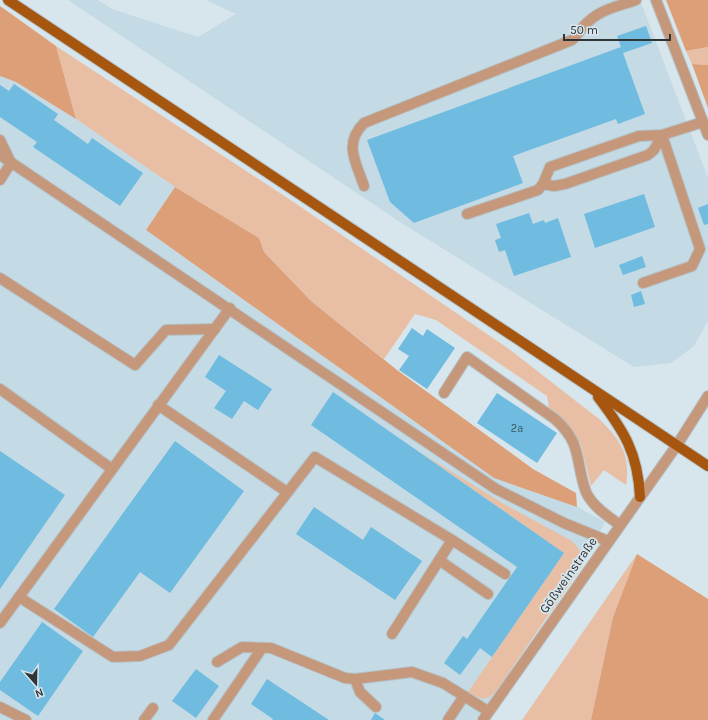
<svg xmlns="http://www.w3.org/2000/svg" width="708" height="720" font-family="Karla,sans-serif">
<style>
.built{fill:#c4dae4}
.green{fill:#e8bfa4}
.forest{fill:#dd9f77}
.building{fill:#6fbce0}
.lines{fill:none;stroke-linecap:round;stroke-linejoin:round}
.minor-casing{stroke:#b5c2c8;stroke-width:12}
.major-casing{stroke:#b5c2c8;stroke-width:12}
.minor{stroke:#c6987b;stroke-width:10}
.major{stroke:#a6560f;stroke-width:10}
.labels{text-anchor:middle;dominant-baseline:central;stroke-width:3.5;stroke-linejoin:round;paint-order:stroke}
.number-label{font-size:11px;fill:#3f5661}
.street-label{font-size:13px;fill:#2f3437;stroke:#d7e5ec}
</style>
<rect width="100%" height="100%" fill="#d7e5ec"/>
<g class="built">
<path d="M68 0H98L112 9 198 37 236 14 206 0H640L708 178V321L694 346 671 363 634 367 400 222Z"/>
<path d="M0 76 16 82 76 119 175 187 146 230 494 478 577 507 605 522 582 566 476 720H0Z"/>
</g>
<g class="green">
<path d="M56 46 295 203 509 349 599 419C620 439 631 455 626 485L604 470 591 486 581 445 569 426 549 408 547 396 436 320 415 314 384 359 311 301 264 252 259 238 175 187 76 119Z"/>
<path d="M708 47V65L692 64 686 51Z"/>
<path d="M418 451 504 504 572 541 583 554 584 559 582 566 497 690C487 702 481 700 468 692L564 553Z"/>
<path d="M637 554 613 617 591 720H522Z"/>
</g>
<g class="forest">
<path d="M666 0H708V47L686 51Z"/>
<path d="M0 6 56 46 76 119 16 82 0 76Z"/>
<path d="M692 64 708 65V108Z"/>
<path d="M175 187 259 238 264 252 311 301 397 370 533 469 576 493 577 507 494 478 146 230Z"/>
<path d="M637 554 708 599V720H591L613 617Z"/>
</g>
<g class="building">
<path d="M646 26 652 43 623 53 645 114 618 124 616 119 513 156 523 183 414 223 390 202 367 140 621 47 617 36Z"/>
<path d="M14 84 58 114 54 120 88 144 92 138 143 173 120 206 33 147 37 142 0 117V85L9 91Z"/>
<path d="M644 194 655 227 595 248 584 214Z"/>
<path d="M708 204V224L704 225 698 208Z"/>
<path d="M529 213 533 224 544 220 545 223 558 218 571 257 514 276 505 250 499 252 495 240 501 238 496 224Z"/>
<path d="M642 256 646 267 623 275 619 265Z"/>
<path d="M641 291 645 304 634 307 631 295Z"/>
<path d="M412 328 423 336 427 329 455 348 427 389 399 370 409 356 398 349Z"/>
<path d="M219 355 272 389 258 410 244 401 232 419 214 408 226 391 205 377Z"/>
<path d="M333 392 564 553 492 657 480 648 460 675 444 663 463 636 467 639 517 567 311 425Z"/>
<path d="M497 393 557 433 537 463 477 423Z"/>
<path d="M175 441 244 491 170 593 140 572 93 637 54 609Z"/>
<path d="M0 451 65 495 0 589Z"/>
<path d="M314 507 363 540 371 527 422 561 395 600 296 534Z"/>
<path d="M42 622 83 651 38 716 0 690V682Z"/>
<path d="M196 669 219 686 196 718 172 701Z"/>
<path d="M267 679 329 720H272L273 719 251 704Z"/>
<path d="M375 713 385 720H371Z"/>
</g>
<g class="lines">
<g class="minor-casing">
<g id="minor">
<path d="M656 0 708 135"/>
<path d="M0 140 11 163 0 180"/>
<path d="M0 155 496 489 564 523 608 541"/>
<path d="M543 184 554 186 565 184 648 155 654 150 662 135"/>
<path d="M364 186C356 162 343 144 364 123L572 40C579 34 582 26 589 21 602 9 619 6 636 0"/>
<path d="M467 214 538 190 543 184 550 167 639 136 662 135 703 122"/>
<path d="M0 278 135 365 166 330 215 329"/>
<path d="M643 283 692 266 700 249 662 135"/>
<path d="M0 389 112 469"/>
<path d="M444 393 467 357 555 419C583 444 575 462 586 492 592 506 609 517 620 525"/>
<path d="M158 405 287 492"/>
<path d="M452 540 505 574"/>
<path d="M439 560 488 594"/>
<path d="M19 597 113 657 140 656 169 645 315 457 452 540 392 634"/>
<path d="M0 623 230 308"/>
<path d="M217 662 242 647 271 648 345 678 355 679 412 672 443 683 488 711"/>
<path d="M355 679 360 692 376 707"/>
<path d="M0 707 26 720"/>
<path d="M144 720 153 708"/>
<path d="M213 720 262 648"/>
<path d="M448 720 464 696"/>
<path d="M483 720 677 445 708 396"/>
</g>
</g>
<g class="major-casing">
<g id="major">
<path d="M8 0 708 466"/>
<path d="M598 397C624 431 638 453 640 497"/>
</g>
</g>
<use href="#minor" class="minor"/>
<use href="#major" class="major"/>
</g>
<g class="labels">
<g class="number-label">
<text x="517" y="428">2a</text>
</g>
<g class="street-label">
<text transform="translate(568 575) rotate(-55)">Gößweinstraße</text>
</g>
</g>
<g transform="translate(36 684) rotate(160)" stroke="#d7e5ec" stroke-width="3" paint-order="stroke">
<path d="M0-3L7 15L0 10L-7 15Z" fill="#2f3437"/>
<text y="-6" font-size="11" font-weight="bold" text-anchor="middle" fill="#2f3437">N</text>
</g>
<path d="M564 34v6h106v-6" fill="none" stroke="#2f3437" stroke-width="2"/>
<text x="570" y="34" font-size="12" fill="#2f3437" stroke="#d7e5ec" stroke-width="3" paint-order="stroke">50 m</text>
</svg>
